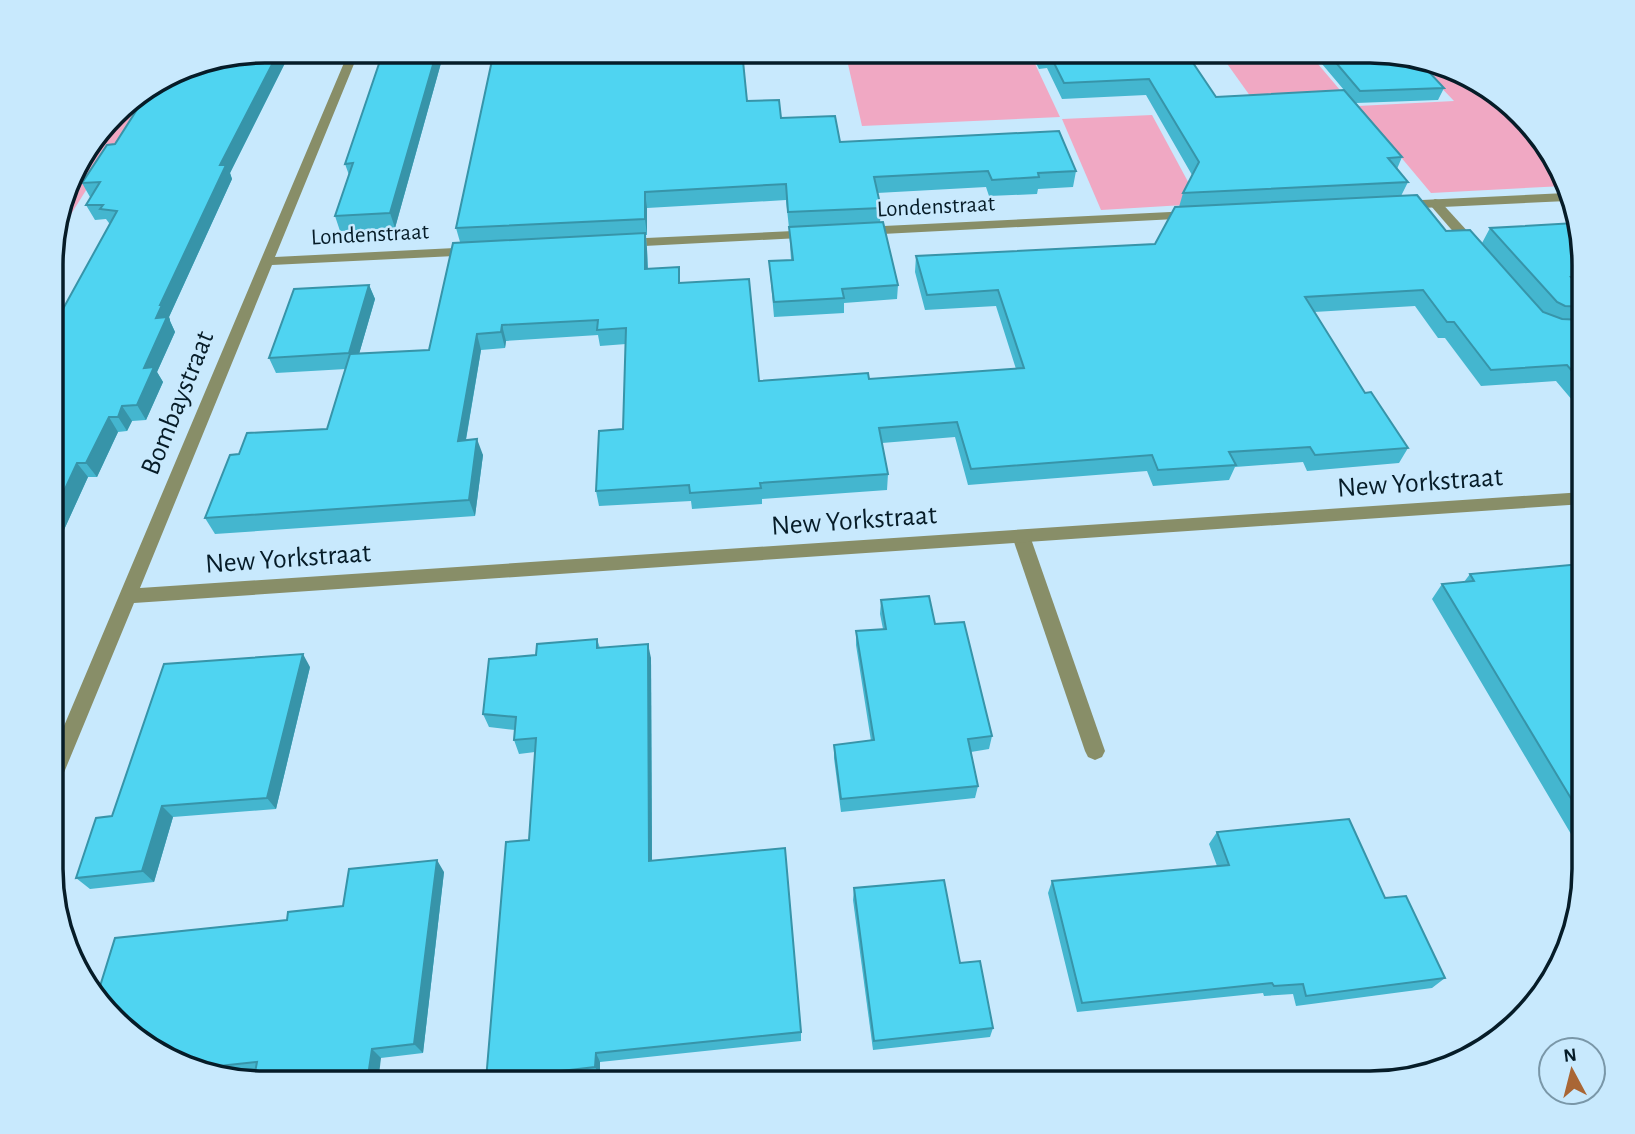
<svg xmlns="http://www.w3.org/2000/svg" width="1635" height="1134" font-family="'Alegreya Sans',sans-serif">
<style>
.green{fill:#f0a8c3}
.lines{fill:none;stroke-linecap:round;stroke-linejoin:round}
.lane{fill:#888e68;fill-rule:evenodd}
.street{fill:#888e68;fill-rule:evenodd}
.wall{fill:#44b6cf}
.shaded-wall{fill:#3794a9}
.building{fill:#4fd4f1;stroke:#3794a9;stroke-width:2}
.labels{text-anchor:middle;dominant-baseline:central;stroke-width:5;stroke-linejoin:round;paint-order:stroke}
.far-street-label{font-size:23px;fill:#061c28;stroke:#c8e9fd}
.street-label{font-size:28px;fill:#061c28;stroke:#c8e9fd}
.rim{fill:none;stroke:#061c28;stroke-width:3.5}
</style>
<rect width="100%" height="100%" fill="#c8e9fd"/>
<g class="green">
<path d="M845 51H1029L1060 117 862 126Z"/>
<path d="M1218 51H1307L1351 103 1258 107Z"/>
<path d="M1412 57 1440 62 1500 95 1556 158 1564 186 1431 193 1358 106 1454 101Z"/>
<path d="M150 88 63 227 53 244 73 170 123 104Z"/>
<path d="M1152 115 1200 204 1101 210 1062 119Z"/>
</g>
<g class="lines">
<g class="lane">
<path d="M1435 199 1439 200 1480 245V251H1470L1431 206 1429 203Z"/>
<path d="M1021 530 1027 531 1030 536 1105 751 1102 757 1095 760 1088 757 1085 751 1012 536 1015 531Z"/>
</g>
<g class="street">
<path d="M349 51H359L357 58 518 51 523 54 518 57 354 64 275 257 475 247 482 251 475 255 272 265 140 588 1584 492V504L134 603 63 775 60 781 53 784V752Z"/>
<path d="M1566 193 1567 201 1401 209 1395 205 1401 201Z"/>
<path d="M1191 211 1195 212V218L863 235 857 231 863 227Z"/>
<path d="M814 230 820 234 819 237 625 247 618 243 625 239Z"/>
</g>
</g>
<g class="wall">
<path d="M265 51H291L230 173 232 179 169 317 170 320V321L175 332 157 372 163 382 146 420 132 421 127 431 118 432 97 477H88L53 554V327L110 224 109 223 106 219 95 220 86 205 92 197H90L82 183 115 144Z"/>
<path d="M390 51H444V52H438L441 63 395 228 340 231 335 216 349 175 345 164Z"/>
<path d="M1030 51H1185L1216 97 1344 90 1311 51H1384L1444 88 1438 100 1356 103 1402 157 1397 169 1408 182 1401 196 1446 231 1482 243 1490 228 1584 251V414L1556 381 1481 386 1445 338H1438L1415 306 1314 312 1365 393 1408 448 1399 463 1307 471 1303 462 1235 467 1229 480 1153 486 1147 471 968 485 955 437 882 443 888 474 887 490 762 499V504L692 509 691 501 599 506 596 491 623 429 626 344 600 346 598 335 506 341 505 348 481 350 466 440 483 455 475 516 215 534 205 518 239 454 327 429 346 369 276 373 269 358 369 285 375 299 359 354 429 350 460 242 456 228 747 101 781 118 840 142 1076 171 1073 187 1038 189 1037 194 989 196 986 187 877 193 881 208 880 223 898 285 897 299 844 303V313L774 317 769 261 791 260 789 228 786 200 647 208V235H646L647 249 648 269 681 283 759 381 869 379 1016 369 996 306 925 310 915 272 916 256 1155 244 1179 207 1183 193 1192 175 1146 95 1062 99 1047 68 1039 69Z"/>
<path d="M1584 568V856L1432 599 1442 584 1464 582 1470 574Z"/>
<path d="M881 600 935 624 992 736 989 749 971 752 978 786 975 798 841 812 834 758V745L871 741 856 645V631L883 629 880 614Z"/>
<path d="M597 639 600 648 651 658 652 860 801 1032V1041L600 1062V1076L544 1083H489L486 1080 529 840 535 752 519 754 514 740 515 730 489 727 483 714 536 655Z"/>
<path d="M310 667 276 809 173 817 154 882 90 889 76 878 112 816Z"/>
<path d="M1217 832 1385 898 1445 978 1432 988 1296 1006 1293 994 1264 996 1263 993 1077 1012 1048 893 1052 881 1217 866 1209 844Z"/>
<path d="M444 872 423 1053 219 1077 195 1072 135 1039 287 920 343 906Z"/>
<path d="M854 888 960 963 993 1028 990 1037 873 1050 853 900Z"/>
</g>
<g class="shaded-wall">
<path d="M279 51H291L230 173 232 179 169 317 170 320V321L175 332 157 372 163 382 146 420 137 405 144 368 160 305 220 165Z"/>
<path d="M437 51 441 63 395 228 390 213Z"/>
<path d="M645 192 647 208V235L645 219Z"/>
<path d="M645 233 647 249 648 284 645 269Z"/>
<path d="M369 285 375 299 355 368 349 353Z"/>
<path d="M502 325 506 341 505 348 501 332Z"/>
<path d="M477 334 481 350 463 456 458 441Z"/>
<path d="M122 406 132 421 127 431 118 417Z"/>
<path d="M109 417 118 432 97 477 86 463Z"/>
<path d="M477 439 483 455 475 516 469 500Z"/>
<path d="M77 463 88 477 53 554V515Z"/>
<path d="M648 644 651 658 652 872 649 861Z"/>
<path d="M303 654 310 667 276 809 267 798Z"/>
<path d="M162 806 173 817 154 882 142 871Z"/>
<path d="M437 860 444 872 423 1053 414 1044Z"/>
<path d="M372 1049 381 1058 378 1083H367Z"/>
<path d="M596 1053 600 1062V1076L595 1067Z"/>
</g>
<g class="building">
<path d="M265 51H279L220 165H226L160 305H162L156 318 167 317 144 368 154 367 137 405 122 406 118 417H109L86 463H77L53 515V327L117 211 100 209 103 205H86L100 182 82 183 107 145 115 144 152 86 183 67Z"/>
<path d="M408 51H437L390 213 335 216 353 163 345 164 383 52Z"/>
<path d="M494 51H742L747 101 779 100 781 118 835 116 840 142 1059 131 1076 171 1038 173 1039 177 992 180 988 171 874 177 881 208 788 212 786 184 645 192V219L456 228Z"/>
<path d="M1040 51H1185L1216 97 1344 90 1402 157 1388 158 1408 182 1183 193 1199 162 1149 79 1064 83 1049 53H1041Z"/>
<path d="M1326 51H1384L1415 57 1444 88 1360 91Z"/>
<path d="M1417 195 1446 231 1470 230 1543 312 1562 319 1584 320V385L1567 365 1491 370 1454 322H1447L1423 290 1305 297 1365 393 1371 392 1408 448 1315 455 1310 447 1229 452 1236 465 1158 470 1152 455 971 469 957 422 879 428 888 474 760 483 761 488 690 493 689 485 596 491 599 431 623 429 626 328 597 330 598 320 502 325 501 332 477 334 458 441 477 439 469 500 205 518 230 455 239 454 247 433 327 429 350 354 429 350 453 243 645 233V269L679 267V283L749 279 759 381 868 373 869 379 1024 368 998 290 927 295 916 256 1155 244 1175 207Z"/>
<path d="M883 222 898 285 842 289 844 298 774 302 769 261 793 260 789 227Z"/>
<path d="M1575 223 1584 251V276L1571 277 1584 291V307L1565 306 1557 302 1490 228Z"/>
<path d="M369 285 349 353 269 358 294 289Z"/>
<path d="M1581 564 1584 568V820L1442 584 1474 581 1470 574Z"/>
<path d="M929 596 935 624 964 622 992 736 968 739 978 786 841 799 834 745 874 740 856 631 886 629 881 600Z"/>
<path d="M597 639V648L648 644 649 861 785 848 801 1032 596 1053 595 1067 486 1080 506 842 529 840 536 738 514 740 516 717 483 714 489 659 536 655 537 644Z"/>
<path d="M303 654 267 798 162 806 142 871 76 878 96 818 112 816 164 664Z"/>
<path d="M1349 819 1385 898 1406 896 1445 978 1306 996 1303 984 1274 986 1272 983 1082 1003 1052 881 1229 865 1217 832Z"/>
<path d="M437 860 414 1044 372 1049 367 1083H253L257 1062 191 1069 135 1039 97 996 115 938 287 920 288 912 343 906 349 869Z"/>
<path d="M944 880 960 963 980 961 993 1028 874 1041 854 888Z"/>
</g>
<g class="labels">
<g class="far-street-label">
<text transform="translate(936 207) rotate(-3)">Londenstraat</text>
<text transform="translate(370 235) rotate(-3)">Londenstraat</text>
</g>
<g class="street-label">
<text transform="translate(178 403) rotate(-68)">Bombaystraat</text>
<text transform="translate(1420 483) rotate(-4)">New Yorkstraat</text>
<text transform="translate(854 521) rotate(-4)">New Yorkstraat</text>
<text transform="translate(288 559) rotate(-4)">New Yorkstraat</text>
</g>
</g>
<path d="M0 0H1635V1134H0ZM265 63H1370A202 202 0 0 1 1572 265V869A202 202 0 0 1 1370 1071H265A202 202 0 0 1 63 869V265A202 202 0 0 1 265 63Z" fill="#c8e9fd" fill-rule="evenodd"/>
<path class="rim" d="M265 63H1370A202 202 0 0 1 1572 265V869A202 202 0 0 1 1370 1071H265A202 202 0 0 1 63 869V265A202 202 0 0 1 265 63Z"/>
<g transform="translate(1572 1071) rotate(353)"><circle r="33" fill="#c8e9fd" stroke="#7a97a8" stroke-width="2"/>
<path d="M0-5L12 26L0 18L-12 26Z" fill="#a96635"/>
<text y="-10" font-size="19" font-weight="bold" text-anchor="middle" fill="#061c28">N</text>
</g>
</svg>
